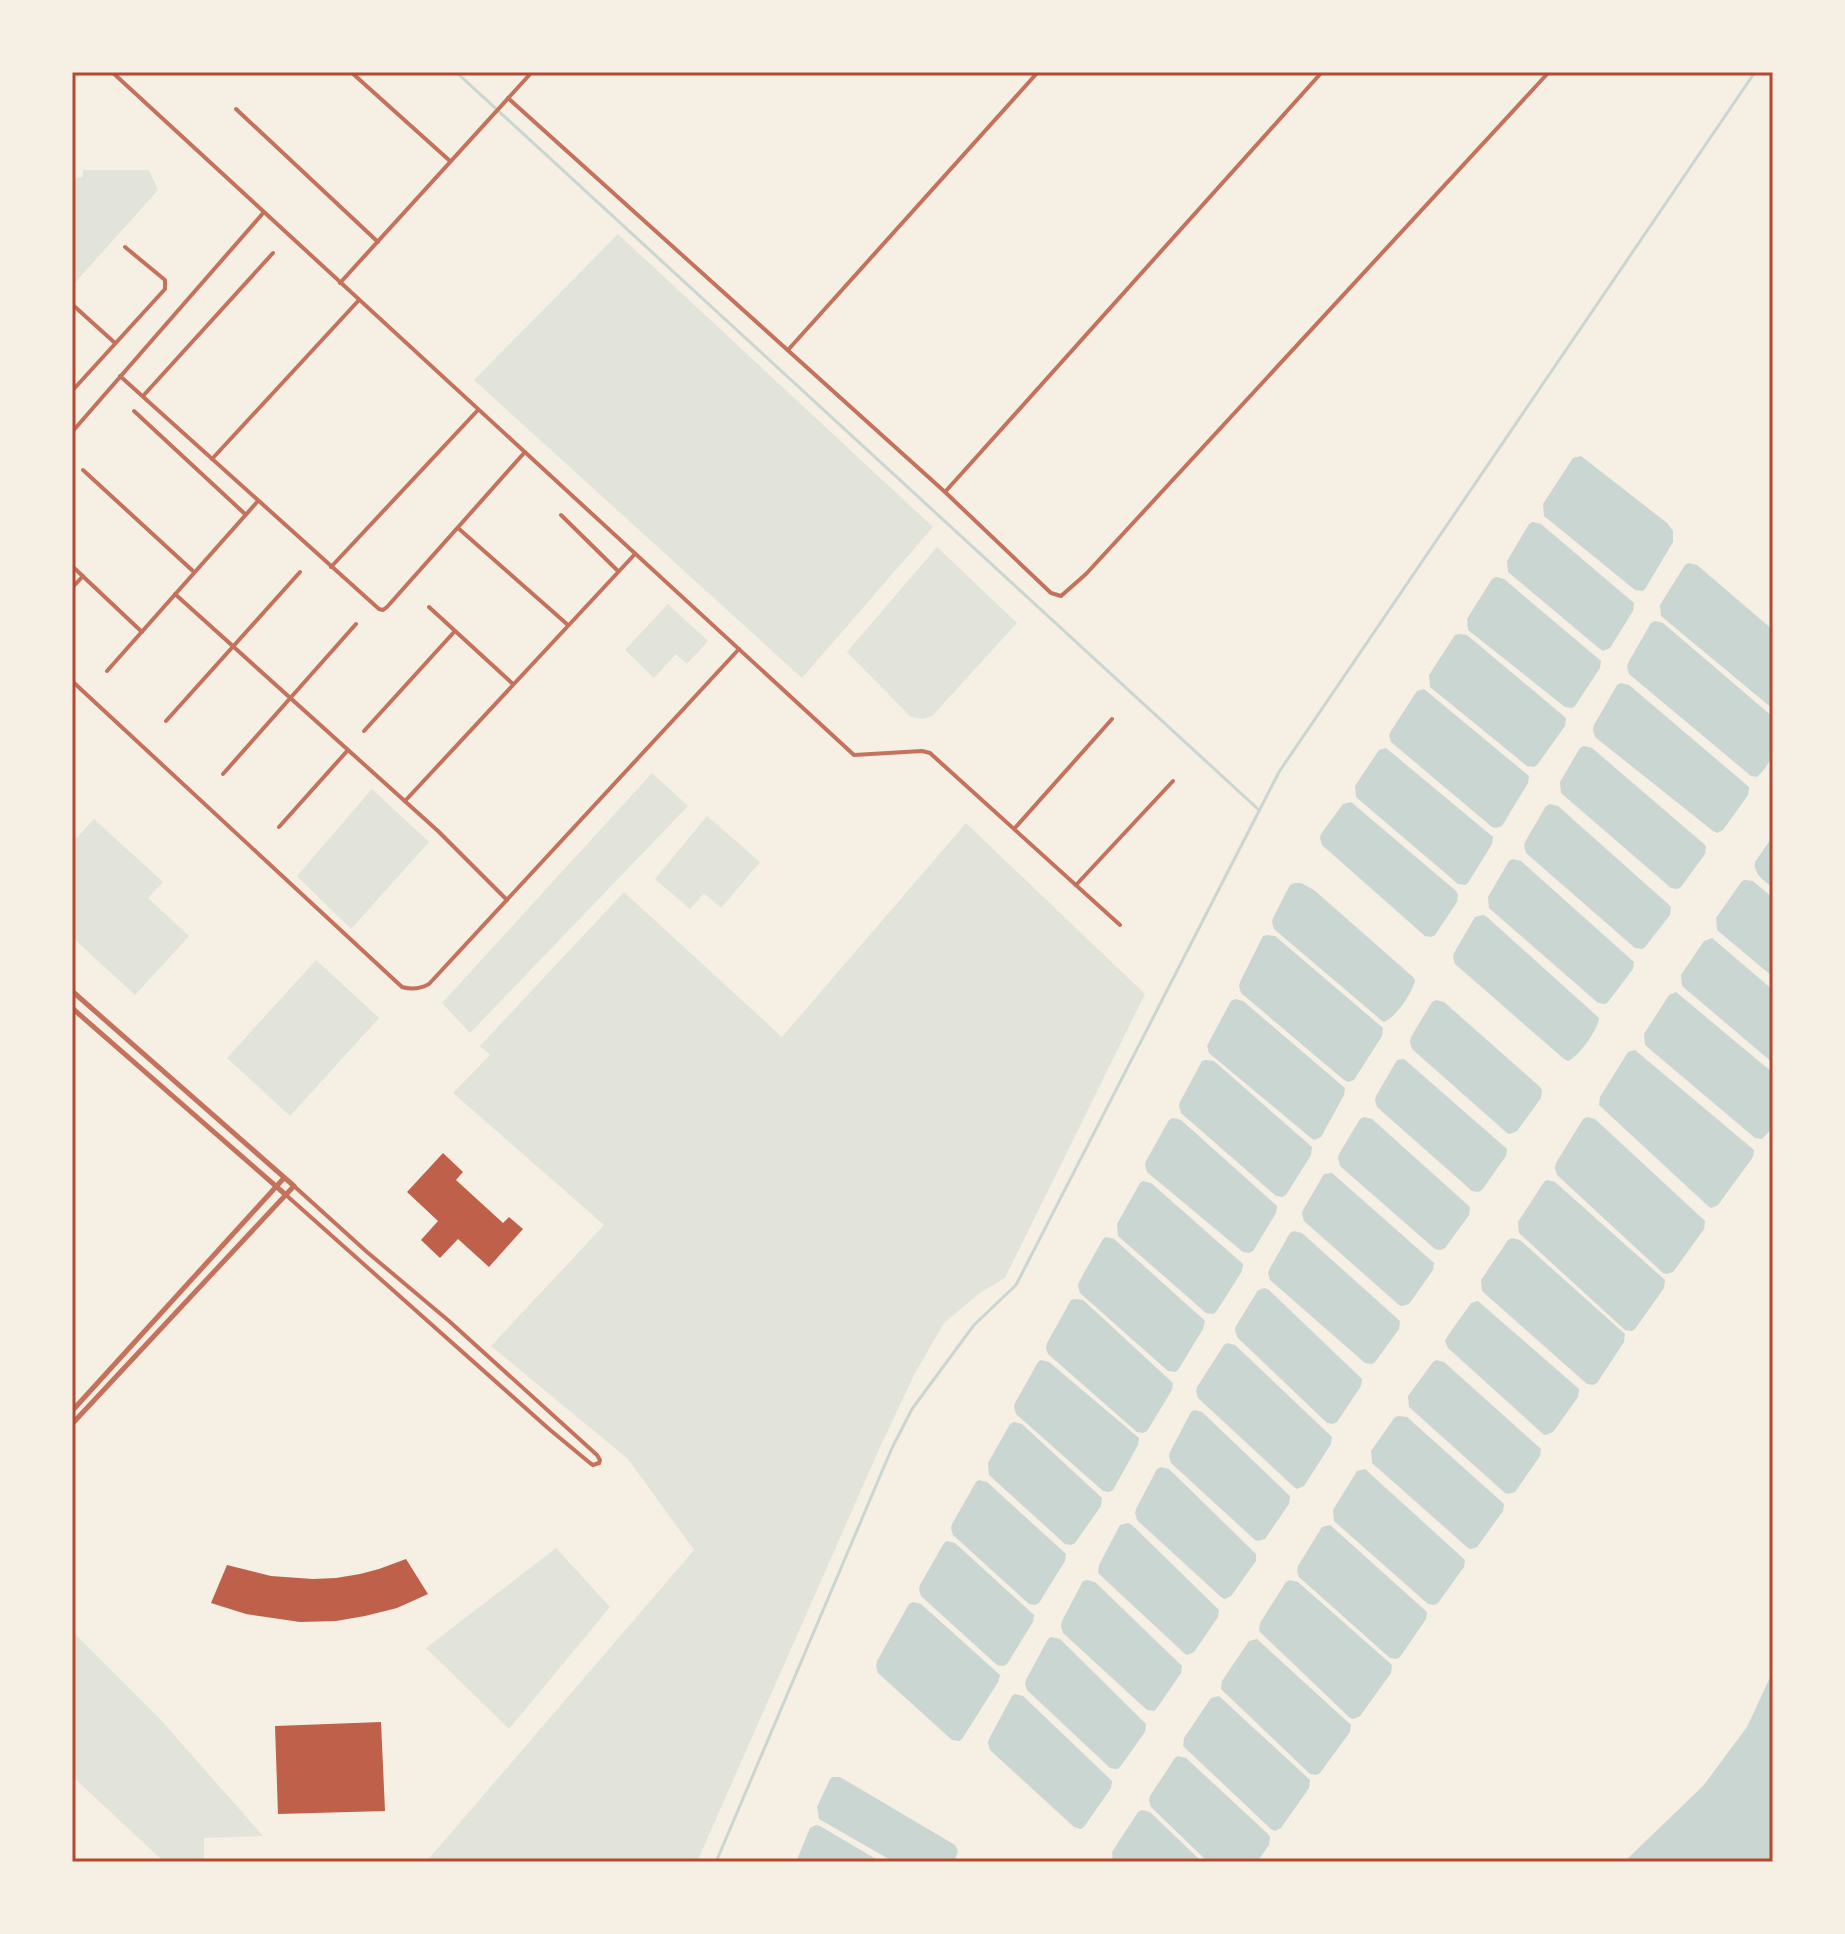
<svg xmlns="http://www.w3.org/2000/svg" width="1845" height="1934" font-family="'DejaVu Sans',sans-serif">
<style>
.green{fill:#e2e4dc}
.water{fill:#c9d6d2}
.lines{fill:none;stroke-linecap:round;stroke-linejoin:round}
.stream{stroke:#c9d6d2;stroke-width:3}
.building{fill:#bf614a}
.minor{stroke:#c5725c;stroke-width:4}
.tertiary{stroke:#c5725c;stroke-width:5}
.neatline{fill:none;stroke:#b5482f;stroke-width:3}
</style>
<rect width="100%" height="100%" fill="#f6efe4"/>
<g class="green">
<path d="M83 170H149L158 190 72 286V178L83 177Z"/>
<path d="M618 234 933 527 802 678 474 380Z"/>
<path d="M937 547 1017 623 932 716 923 719 911 717 847 652Z"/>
<path d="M668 604 708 641 687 664 676 654 654 678 625 650Z"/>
<path d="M652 773 688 806 470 1033 442 1003Z"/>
<path d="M372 789 429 842 351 929 297 876Z"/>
<path d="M707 816 760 862 721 908 704 893 690 909 655 879Z"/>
<path d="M94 819 163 882 148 898 189 936 135 995 72 937V843Z"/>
<path d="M966 823 1145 994 1005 1278 981 1292 944 1323 915 1373 881 1445 697 1862H426L694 1550 628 1459 491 1346 604 1225 453 1093 490 1055 480 1046 624 892 782 1037Z"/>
<path d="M316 960 379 1018 290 1116 227 1058Z"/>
<path d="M556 1548 610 1607 509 1729 426 1648Z"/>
<path d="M72 1631 161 1720 263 1836 204 1838V1862H164L72 1776Z"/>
</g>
<g class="water">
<path d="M1581 456 1667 523 1673 531V542L1645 589 1642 591 1635 590 1544 516 1543 504 1573 458Z"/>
<path d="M1533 522 1541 524 1634 603 1633 611 1610 648 1603 651 1600 649 1508 572 1507 561 1529 524Z"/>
<path d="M1689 563 1697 565 1773 630V709L1661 616 1660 605 1685 565Z"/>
<path d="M1496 577 1504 579 1601 661 1600 668 1575 706 1572 708 1565 707 1468 630 1467 619 1492 579Z"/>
<path d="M1655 621 1663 623 1773 717C1773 742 1777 759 1757 777L1751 776 1629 674 1627 667 1628 663 1651 623Z"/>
<path d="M1459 634 1467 635 1566 718 1565 726 1537 765 1534 767 1527 766 1430 687 1429 675 1455 635Z"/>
<path d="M1621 683 1629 685 1749 787 1748 795 1723 830 1717 833 1713 831 1595 737 1593 730 1594 725 1617 685Z"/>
<path d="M1424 689 1529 776 1528 783 1502 826 1496 828 1492 827 1391 742 1389 735 1391 731 1417 691Z"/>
<path d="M1584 746 1592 748 1704 844 1706 847 1705 854 1681 887 1677 889 1671 888 1561 793 1560 782 1580 748Z"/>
<path d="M1386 748 1493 837 1492 844 1468 883 1465 885 1458 884 1356 797 1355 786 1379 750Z"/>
<path d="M1351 802 1456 891 1458 895 1457 902 1435 935 1431 937 1425 936 1322 845 1320 838 1321 834 1343 804Z"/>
<path d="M1550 804 1558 806 1668 904 1671 907 1670 915 1645 947 1642 949 1635 948 1526 853 1524 846 1525 842 1546 806Z"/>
<path d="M1773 836V888C1764 880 1753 874 1755 862Z"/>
<path d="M1513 859 1521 861 1634 962 1633 969 1608 1002 1605 1004 1598 1003 1489 908 1488 897 1509 861Z"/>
<path d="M1745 880 1753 881 1773 898V977L1717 930 1716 918 1742 881Z"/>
<path d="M1295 883H1301L1314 890 1413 977 1415 980C1413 992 1396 1017 1384 1022L1381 1020 1274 929 1272 922 1273 918 1290 885Z"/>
<path d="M1483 915 1487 917 1599 1018C1598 1030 1578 1057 1568 1061L1564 1059 1455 964 1453 957 1454 953 1475 917Z"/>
<path d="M1267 935 1275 936 1383 1028 1382 1036 1354 1080 1348 1082 1344 1080 1241 993 1239 986 1240 982 1263 936Z"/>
<path d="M1712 938 1773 990V1063L1682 986 1681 975 1704 941Z"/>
<path d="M1676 992 1773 1073V1127L1762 1139 1755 1138 1645 1045 1644 1034 1669 995Z"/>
<path d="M1235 999 1243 1001 1345 1088 1344 1095 1321 1137 1314 1140 1311 1138 1209 1053 1207 1046 1209 1042 1231 1001Z"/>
<path d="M1436 1000 1444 1002 1540 1087 1542 1090 1541 1098 1517 1131 1510 1134 1507 1133 1412 1049 1410 1042 1411 1037 1432 1002Z"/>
<path d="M1635 1050 1754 1150 1753 1157 1718 1205 1711 1208 1708 1206 1599 1105 1600 1097 1628 1052Z"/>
<path d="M1404 1059 1507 1149 1506 1156 1482 1190 1478 1192 1472 1191 1377 1107 1375 1100 1376 1096 1397 1060Z"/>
<path d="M1206 1060 1214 1061 1312 1147 1311 1155 1286 1195 1282 1197 1276 1196 1181 1113 1179 1106 1180 1102 1202 1061Z"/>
<path d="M1364 1117 1372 1119 1470 1207 1469 1215 1445 1248 1441 1250 1435 1249 1340 1166 1338 1158 1339 1154 1360 1119Z"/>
<path d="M1587 1117 1595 1119 1705 1221 1704 1229 1673 1272 1667 1274 1663 1273 1557 1175 1555 1168 1556 1163 1583 1119Z"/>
<path d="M1173 1118 1181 1120 1277 1206 1276 1213 1253 1251 1249 1253 1243 1252 1147 1172 1145 1165 1146 1161 1169 1120Z"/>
<path d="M1332 1173 1434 1263 1433 1270 1409 1304 1402 1306 1399 1305 1304 1221 1302 1214 1303 1210 1324 1174Z"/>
<path d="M1547 1180 1555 1182 1665 1280 1664 1288 1635 1329 1632 1331 1625 1330 1519 1233 1518 1222 1544 1182Z"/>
<path d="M1143 1181 1151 1183 1243 1264 1242 1271 1216 1312 1213 1314 1206 1313 1118 1236 1117 1224 1140 1183Z"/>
<path d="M1294 1231 1302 1233 1400 1321 1399 1329 1375 1362 1372 1364 1365 1363 1270 1280 1268 1273 1270 1268 1290 1233Z"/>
<path d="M1106 1237 1114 1239 1205 1321 1203 1329 1178 1370 1175 1372 1168 1371 1080 1293 1078 1286 1079 1282 1103 1239Z"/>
<path d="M1512 1238 1520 1240 1625 1334 1624 1342 1597 1383 1593 1385 1587 1384 1482 1291 1481 1280 1508 1240Z"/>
<path d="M1265 1288 1269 1290 1362 1379 1361 1386 1337 1422 1333 1424 1327 1423 1237 1337 1235 1330 1236 1326 1258 1290Z"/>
<path d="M1075 1299 1083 1300 1173 1383 1172 1390 1147 1431 1143 1433 1137 1432 1048 1354 1046 1348 1047 1343 1071 1300Z"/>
<path d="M1478 1301 1579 1389 1578 1397 1553 1432 1546 1435 1543 1434 1448 1348 1445 1341 1447 1337 1471 1303Z"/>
<path d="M1227 1343 1235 1345 1332 1437 1331 1444 1304 1486 1297 1489 1294 1487 1198 1398 1196 1391 1197 1387 1224 1345Z"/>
<path d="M1041 1360 1049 1362 1139 1438 1138 1445 1113 1490 1109 1492 1103 1491 1016 1414 1014 1407 1015 1403 1038 1362Z"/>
<path d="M1436 1360 1444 1362 1541 1449 1540 1456 1515 1492 1508 1494 1505 1493 1409 1407 1408 1396 1433 1362Z"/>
<path d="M1194 1410 1202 1412 1290 1496 1289 1504 1265 1539 1258 1541 1255 1540 1171 1463 1169 1456 1170 1452 1191 1412Z"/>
<path d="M1399 1416 1407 1417 1504 1504 1503 1511 1477 1547 1471 1549 1468 1548 1372 1463 1371 1451 1395 1417Z"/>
<path d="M1014 1422 1022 1424 1102 1498 1101 1506 1075 1543 1071 1545 1065 1544 989 1475 988 1463 1010 1424Z"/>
<path d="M1161 1467 1169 1469 1256 1554V1561L1231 1596 1225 1599 1221 1597 1137 1520 1135 1513 1136 1509 1157 1469Z"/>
<path d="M1365 1469 1465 1560 1464 1567 1438 1603 1434 1605 1428 1604 1334 1521 1333 1510 1357 1471Z"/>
<path d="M979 1480 987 1482 1066 1554 1065 1561 1039 1603 1035 1605 1029 1604 953 1535 951 1528 952 1524 976 1482Z"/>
<path d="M1128 1523 1132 1525 1219 1610 1218 1617 1194 1652 1187 1655 1184 1653 1098 1573 1099 1565 1120 1525Z"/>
<path d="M1330 1525 1427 1612 1426 1619 1400 1657 1396 1659 1390 1658 1299 1577 1297 1570 1298 1566 1322 1527Z"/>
<path d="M947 1541 955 1543 1034 1615 1033 1622 1007 1664 1003 1666 997 1665 921 1596 919 1590 920 1585 944 1543Z"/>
<path d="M1087 1580 1095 1582 1182 1666 1181 1673 1157 1708 1154 1711 1147 1710 1063 1633 1061 1626 1062 1621 1083 1581Z"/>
<path d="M1290 1580 1298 1582 1392 1665 1391 1673 1360 1716 1354 1719 1350 1718 1259 1631 1260 1623 1286 1582Z"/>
<path d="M913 1602 921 1604 1000 1675 998 1682 962 1739 959 1741 952 1740 878 1673 876 1666 877 1661 909 1604Z"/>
<path d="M1051 1637 1060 1639 1146 1724 1145 1732 1120 1767 1117 1769 1110 1768 1027 1690 1025 1683 1027 1678 1048 1639Z"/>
<path d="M1257 1639 1351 1725 1350 1732 1320 1773 1316 1775 1310 1774 1221 1689 1222 1681 1249 1641Z"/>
<path d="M1773 1671V1862H1624L1703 1786 1747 1727Z"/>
<path d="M1015 1694 1023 1696 1112 1781 1111 1788 1084 1827 1081 1829 1074 1827 990 1750 988 1743 989 1739 1012 1696Z"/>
<path d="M1219 1696 1310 1780 1309 1788 1281 1828 1275 1831 1271 1829 1183 1746 1184 1738 1211 1698Z"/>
<path d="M1178 1756 1186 1758 1268 1834 1270 1837 1269 1845 1257 1862H1208L1151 1807 1149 1800 1150 1796 1175 1758Z"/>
<path d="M833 1777H840L955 1845 958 1851 954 1862H894L819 1819 817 1807 830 1779Z"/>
<path d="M1142 1810 1150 1812 1202 1862H1113L1112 1852 1138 1812Z"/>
<path d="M816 1825 820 1826 881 1862H796L810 1828Z"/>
</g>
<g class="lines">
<g class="stream">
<path d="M456 72 1259 810"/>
<path d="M716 1862 892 1448 912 1409 974 1325 1016 1285 1279 772 1755 72"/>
</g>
</g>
<g class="building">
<path d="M443 1153 463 1172 456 1180 503 1223 509 1217 523 1229 489 1267 458 1239 440 1258 421 1240 438 1221 407 1192Z"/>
<path d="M406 1559 428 1594 397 1608 365 1616 336 1621 300 1622 246 1614 211 1603 227 1565 271 1576 313 1579 336 1578 360 1574 379 1569Z"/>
<path d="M381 1722 385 1811 278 1814 275 1726Z"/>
</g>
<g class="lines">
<g class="minor">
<path d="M112 72 854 755 922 751 930 753 1120 925"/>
<path d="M351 72 450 161"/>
<path d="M508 98 945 492 1051 593 1061 596 1086 574 1549 72"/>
<path d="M236 109 378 242"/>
<path d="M340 283 532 72"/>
<path d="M74 306 115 343"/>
<path d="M788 350 1038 72"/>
<path d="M120 376 379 609 383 610 387 607 525 452"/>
<path d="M72 391 165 289V280L125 247"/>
<path d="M143 396 273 253"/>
<path d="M134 411 245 514"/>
<path d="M72 432 264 212"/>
<path d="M212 459 359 300"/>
<path d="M83 470 194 572"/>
<path d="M945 492 1322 72"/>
<path d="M561 515 618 571"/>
<path d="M458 528 568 625"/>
<path d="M72 566 142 632"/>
<path d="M331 567 478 410"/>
<path d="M72 588 83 576"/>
<path d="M175 594 438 831 507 900"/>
<path d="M429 607 513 684"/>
<path d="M107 671 258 501"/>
<path d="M72 681 402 987C412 990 420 989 429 984L739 649"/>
<path d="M166 721 300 572"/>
<path d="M364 731 455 631"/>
<path d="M223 774 356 624"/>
<path d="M405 801 635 554"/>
<path d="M279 827 348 750"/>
<path d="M1015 828 1112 719"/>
<path d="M1076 885 1173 781"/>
<path d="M294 1186 367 1252 449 1321 597 1455 600 1460 599 1463"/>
<path d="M286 1195 549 1429 590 1463 593 1465 599 1463"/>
</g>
<g class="tertiary">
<path d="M72 991 294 1186 72 1424"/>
<path d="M72 1008 286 1195"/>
<path d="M72 1411 284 1178"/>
</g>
</g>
<rect width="1845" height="1934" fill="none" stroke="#f6efe4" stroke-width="148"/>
<rect x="74" y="74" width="1697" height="1786" class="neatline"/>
</svg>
